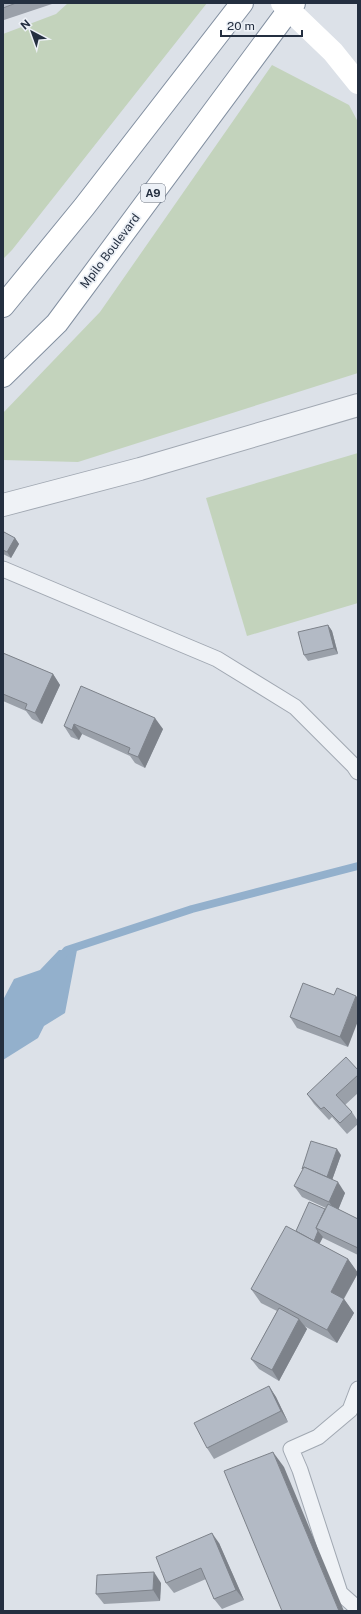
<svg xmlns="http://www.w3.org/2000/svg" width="361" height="1614" font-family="'Public Sans',sans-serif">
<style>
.green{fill:#c3d3bc}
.water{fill:#93b0cc}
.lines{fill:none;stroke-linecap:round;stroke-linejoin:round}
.stream{stroke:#93b0cc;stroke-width:8}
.lane-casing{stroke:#a1a8b2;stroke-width:17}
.street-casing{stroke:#a1a8b2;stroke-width:24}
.highway-casing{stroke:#828fa0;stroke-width:24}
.lane{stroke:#eff2f6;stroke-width:15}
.street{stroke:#eff2f6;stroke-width:22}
.secondary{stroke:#fff;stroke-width:22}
.highway{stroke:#fff;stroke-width:22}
.wall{fill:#9aa0a9}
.shaded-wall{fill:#7d828a}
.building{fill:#b3bac5;stroke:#7d828a}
.labels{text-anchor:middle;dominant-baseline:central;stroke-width:3.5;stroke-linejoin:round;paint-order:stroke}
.shield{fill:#ecf0f6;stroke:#606977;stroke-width:1}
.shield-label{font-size:11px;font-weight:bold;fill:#242f40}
.street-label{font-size:12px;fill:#242f40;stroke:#ecf0f6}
</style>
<rect width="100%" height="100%" fill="#dce1e8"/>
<g class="green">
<path d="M68 3H207L12 250 3 259V34L56 14Z"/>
<path d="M272 65 349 105 358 122V373L78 462 3 460V413L100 312Z"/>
<path d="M358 453V603L247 636 206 498Z"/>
</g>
<path class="water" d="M59 950H77L65 1013 44 1026 38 1038 3 1060V1000L14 979 40 970Z"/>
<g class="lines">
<path class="stream" d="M60 958 67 950 192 909 358 866"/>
<g class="lane-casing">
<g id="lane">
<path d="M3 569 217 659 295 707 354 766 358 772"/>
<path d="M358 1389 350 1410 318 1437 291 1449 300 1470 340 1593 358 1609"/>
</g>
</g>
<g class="street-casing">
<path id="street" d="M3 505 140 469 358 405"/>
</g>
<g class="highway-casing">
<g id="highway">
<path d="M3 306 84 207 242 3"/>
<path d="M3 376 57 323 294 3"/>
</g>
</g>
<use href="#lane" class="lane"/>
<use href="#street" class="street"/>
<path class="secondary" d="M282 3 333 52 358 83"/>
<use href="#highway" class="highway"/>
</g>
<g class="wall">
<path d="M3 3H52V4L4 20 3 19Z"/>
<path d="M3 535 15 538 19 544 11 558 3 554Z"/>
<path d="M328 625 332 631 338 654 308 661 304 655Z"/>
<path d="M3 653 53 674 60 685 42 724 32 719 26 711 3 701Z"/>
<path d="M81 686 163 729 145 768 135 763 130 756 82 734 79 740 71 737 64 726Z"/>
<path d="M334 995 348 1047 297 1028 290 1017Z"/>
<path d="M358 1070V1093L345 1105 352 1112 358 1121V1124L347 1134 332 1117 329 1120 314 1104 307 1094Z"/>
<path d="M341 1155 332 1180 345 1193 338 1209 358 1219V1255L323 1238V1237L319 1244 348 1259 358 1273 344 1299 354 1313 337 1343 304 1326 307 1329 279 1381 259 1369 251 1359 277 1311 261 1303 251 1289 296 1231 325 1209 326 1208 302 1197 294 1186Z"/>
<path d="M269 1386 276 1397 288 1422 214 1459 207 1448Z"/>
<path d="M219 1543 244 1600 222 1609 214 1599 206 1579 174 1593 166 1583Z"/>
<path d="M161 1583 160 1601 104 1604 96 1594Z"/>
</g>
<g class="shaded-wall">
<path d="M15 538 19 544 11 558 7 552Z"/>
<path d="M328 625 332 631 338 654 334 648Z"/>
<path d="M53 674 60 685 42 724 35 713Z"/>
<path d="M155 718 163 729 145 768 138 757Z"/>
<path d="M74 724 82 734 79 740 72 730Z"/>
<path d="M356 996 358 998V1021L348 1047 340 1037Z"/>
<path d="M337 1149 341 1155 331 1183 327 1177Z"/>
<path d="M338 1182 345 1193 337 1213 329 1202Z"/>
<path d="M318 1231 323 1237 318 1247 314 1241Z"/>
<path d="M348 1259 358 1273 340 1305 331 1292Z"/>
<path d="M344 1299 354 1313 337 1343 327 1330Z"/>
<path d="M299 1319 307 1329 279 1381 272 1370Z"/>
<path d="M269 1386 276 1397 288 1422 281 1411Z"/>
<path d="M273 1452 284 1467 344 1611H339Z"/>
<path d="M212 1533 219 1543 244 1600 236 1590Z"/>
<path d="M154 1572 161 1583 160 1601 153 1590Z"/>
</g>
<g class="building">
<path d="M3 3H16L3 8Z"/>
<path d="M4 532 15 538 7 552 3 550V535Z"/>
<path d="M328 625 334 648 304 655 298 632Z"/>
<path d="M3 653 53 674 35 713 25 709 27 704 3 694Z"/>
<path d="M81 686 155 718 138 757 128 753 130 748 74 724 72 730 64 726Z"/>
<path d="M303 983 334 995 337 988 356 996 340 1037 290 1017Z"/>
<path d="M346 1057 358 1070V1075L336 1095 352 1112 340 1123 324 1107 321 1109 307 1094Z"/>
<path d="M311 1141 337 1149 327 1177 304 1167 302 1169Z"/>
<path d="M304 1167 338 1182 329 1202 294 1186Z"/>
<path d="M309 1202 325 1209 316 1228 318 1231 314 1241 296 1231Z"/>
<path d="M328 1204 358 1219V1248L316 1228Z"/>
<path d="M286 1226 348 1259 331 1292 344 1299 327 1330 251 1289Z"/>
<path d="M279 1308 299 1319 272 1370 251 1359Z"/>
<path d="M269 1386 281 1411 207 1448 194 1423Z"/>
<path d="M273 1452 339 1611H282L224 1471Z"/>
<path d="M212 1533 236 1590 214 1599 201 1568 166 1583 156 1557Z"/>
<path d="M154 1572 153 1590 96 1594 97 1575Z"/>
</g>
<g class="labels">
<rect class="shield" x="141" y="184" width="24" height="18" rx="3"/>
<g class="shield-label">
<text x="153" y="193">A9</text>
</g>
<g class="street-label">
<text transform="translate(110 251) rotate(-53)">Mpilo Boulevard</text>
</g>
</g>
<rect width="361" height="1614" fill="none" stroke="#242f40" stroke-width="8"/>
<g transform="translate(32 32) rotate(319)" stroke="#ecf0f6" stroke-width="3" paint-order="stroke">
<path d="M0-3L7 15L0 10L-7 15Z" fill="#242f40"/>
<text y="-6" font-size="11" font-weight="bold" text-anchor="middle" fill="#242f40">N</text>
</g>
<path d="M221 30v6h81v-6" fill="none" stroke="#242f40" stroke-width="2"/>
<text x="227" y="30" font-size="12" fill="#242f40" stroke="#ecf0f6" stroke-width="3" paint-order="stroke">20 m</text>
</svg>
